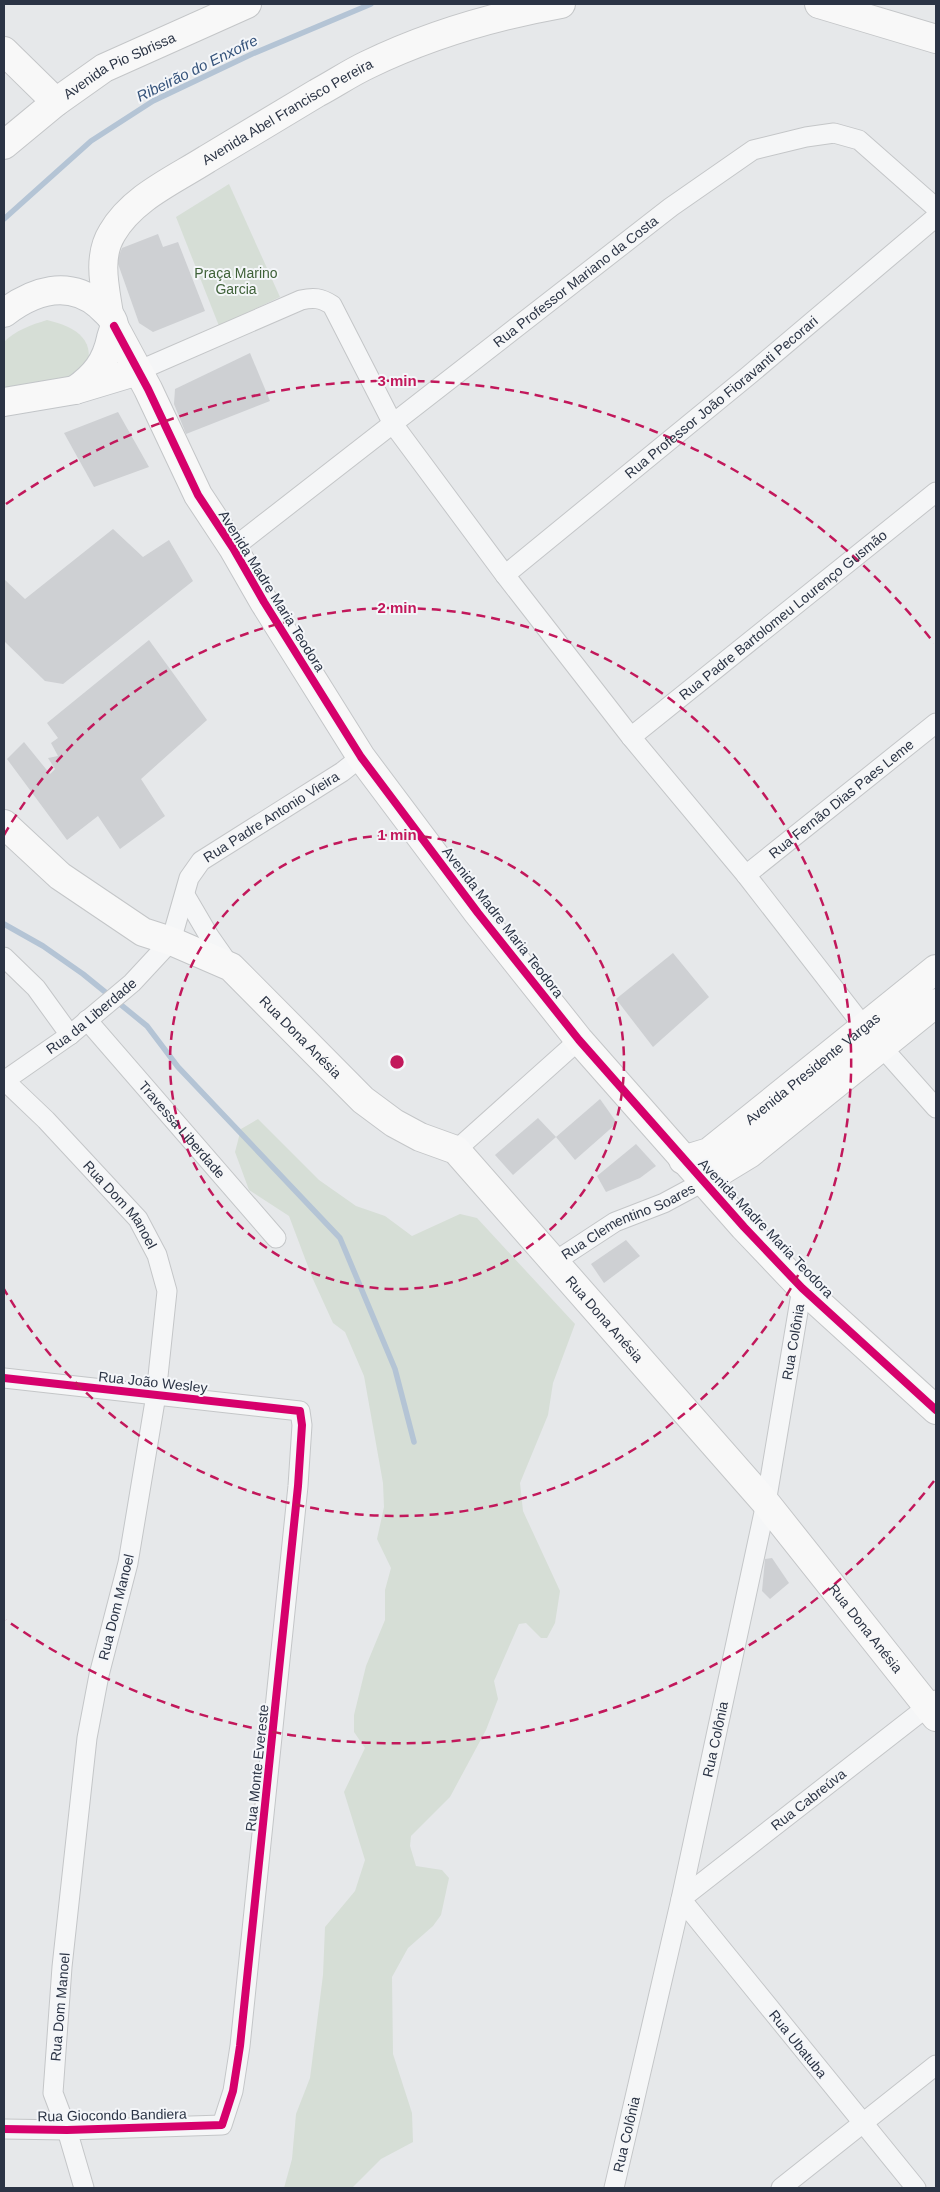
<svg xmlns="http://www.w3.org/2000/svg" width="940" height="2192" font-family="Helvetica,sans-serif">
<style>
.green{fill:#d6ded6}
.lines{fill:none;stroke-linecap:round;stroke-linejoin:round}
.stream{stroke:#b4c4d5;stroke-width:5.5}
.building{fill:#ced0d3}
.street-casing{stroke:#c4c6c8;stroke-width:21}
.secondary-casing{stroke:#c4c6c8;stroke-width:30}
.primary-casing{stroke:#c2c5c8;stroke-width:30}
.street{stroke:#f5f6f7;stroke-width:19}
.secondary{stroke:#f8f8f8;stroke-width:28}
.primary{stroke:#f8f8f8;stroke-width:28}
.cycleway-casing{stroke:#f4f6f9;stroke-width:11}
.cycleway{stroke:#d6006c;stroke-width:8}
.ring{fill:none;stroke:#c2185b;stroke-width:2.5;stroke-dasharray:9 6}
.labels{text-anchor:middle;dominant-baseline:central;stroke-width:4;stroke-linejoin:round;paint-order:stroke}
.street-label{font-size:14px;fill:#2b3445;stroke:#f4f6f9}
.park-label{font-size:14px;fill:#3f6138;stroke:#f4f6f9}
.water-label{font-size:15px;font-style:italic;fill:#34527a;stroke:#f4f6f9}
.centre{fill:#c2185b;stroke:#f4f6f9;stroke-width:2.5}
.ring-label{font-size:15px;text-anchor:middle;font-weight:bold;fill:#c2185b;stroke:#f4f6f9;stroke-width:4;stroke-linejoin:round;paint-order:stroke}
</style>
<rect width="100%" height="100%" fill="#e6e8ea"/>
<g class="green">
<path d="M229 184 280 297 219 326 176 217Z"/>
<path d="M47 320C77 327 99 341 84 375L4 399V342C16 330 31 325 47 320Z"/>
<path d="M258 1119 319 1180 356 1206 385 1216 412 1236 460 1214 477 1218 575 1324 553 1383 548 1415 520 1483 523 1511 560 1591 555 1623 547 1638H541L526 1623 519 1624 494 1681 498 1699 486 1730 450 1797 411 1836 410 1846 416 1866 442 1870 449 1878 441 1915 433 1926 408 1948 392 1977 393 2054 412 2113 413 2142 381 2159 352 2188H284L292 2159 296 2114 310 2078 323 1975 325 1927 355 1891 365 1860 344 1792 365 1748 354 1732V1715L366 1666 385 1620V1590L391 1568 377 1539 384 1507 383 1483 364 1376 345 1332 333 1323 312 1277 289 1216 249 1190 235 1152 241 1129Z"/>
</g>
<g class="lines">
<g class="stream">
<path d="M4 219 91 141 153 101 252 54 371 4"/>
<path d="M4 924 43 946 83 974 147 1026 178 1067 340 1238 395 1369 414 1442"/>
</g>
</g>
<g class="building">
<path d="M158 234 163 247 178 242 205 311 153 332 139 323 117 261 122 248Z"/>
<path d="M250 353 270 401 186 434 174 404 175 389Z"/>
<path d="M118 412 149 467 94 487 64 433Z"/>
<path d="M113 529 143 557 169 540 193 581 63 684 45 681 4 641V579L25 599Z"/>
<path d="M149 640 207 720 141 779 165 816 120 849 98 816 67 840 7 759 24 742 50 774 55 769 48 758 58 756 51 743 58 738 47 723Z"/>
<path d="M673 953 709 997 653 1047 616 999Z"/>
<path d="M600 1099 617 1123 575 1160 556 1137Z"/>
<path d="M538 1118 556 1137 513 1175 495 1155Z"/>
<path d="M636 1144 656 1166 640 1178 606 1192 597 1176Z"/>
<path d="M626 1240 640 1256 604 1283 591 1264Z"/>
<path d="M772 1558 789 1583 770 1599 762 1591 765 1559Z"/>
</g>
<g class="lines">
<g class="street-casing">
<g id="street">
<path d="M138 371 301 300C314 297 321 298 332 305L393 424 505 575 631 737 746 875 864 1027 936 1108"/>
<path id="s1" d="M233 548 671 207 753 150 806 137 834 133 859 140 936 208"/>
<path id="s2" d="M505 575 748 376 936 217"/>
<path id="s3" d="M631 737 936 492"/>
<path id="s4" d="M746 875 936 723"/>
<path d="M185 895 209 936 230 966"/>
<path d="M4 957 36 988 70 1035"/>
<path id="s5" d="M87 1020 276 1238"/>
<path id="s6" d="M4 1080 46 1120 138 1219 157 1255 167 1291 156 1395 128 1563 99 1675 87 1738 62 1967 53 2093 67 2130 84 2188"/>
<path id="s7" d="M4 1081 70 1035 132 983 171 941 189 878 201 861 342 772 361 757"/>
<path d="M456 1150 579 1040"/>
<path id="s8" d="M554 1262 615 1222 664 1203 703 1182"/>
<path d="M4 1378 300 1411 302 1425 298 1486 240 2046 233 2091 222 2125 67 2130 4 2129"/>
<path id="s9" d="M614 2188 681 1899 766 1503 802 1288"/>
<path d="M781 2188 936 2065"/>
<path id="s10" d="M916 2188 681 1899 936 1700"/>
</g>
</g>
<g class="secondary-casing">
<g id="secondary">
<path d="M819 4 936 39"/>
<path d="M4 51 56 102"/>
<path id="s11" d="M4 145 56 102 104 68 247 4"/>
<path id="s12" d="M109 314C105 288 97 257 112 233 132 198 174 180 207 159 243 137 280 115 317 93 334 84 350 73 367 65 429 35 494 16 561 4"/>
<path d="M114 326 148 389 198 495 233 548 264 602 361 757 478 913 579 1040 744 1227 802 1288 936 1410"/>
<path id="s13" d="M4 824 60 876 143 932 171 941 231 967 363 1100 394 1123 420 1137 456 1150 766 1503 936 1717"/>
<path id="s14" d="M683 1160 709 1152 936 969"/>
<path d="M703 1182 749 1154 936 1003"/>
</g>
</g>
<g class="primary-casing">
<g id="primary">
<path d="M4 313C33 291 68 279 99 305 105 311 114 317 114 326 114 330 112 334 111 338 106 362 95 376 75 390"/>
<path d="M4 402 75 390 138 371"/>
</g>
</g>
<use href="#street" class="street"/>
<use href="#secondary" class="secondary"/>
<use href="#primary" class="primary"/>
<g class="cycleway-casing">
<g id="cycleway">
<path d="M114 326 148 389 198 495 233 548 264 602 361 757 478 913 579 1040 744 1227 802 1288 936 1410"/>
<path d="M4 1378 300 1411 302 1425 298 1486 240 2046 233 2091 222 2125 67 2130 4 2129"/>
</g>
</g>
<use href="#cycleway" class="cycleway"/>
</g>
<g class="ring">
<circle cx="397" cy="1062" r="227"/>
<path d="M4 835A454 454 0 1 1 4 1289"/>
<path d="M934 1481A681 681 0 0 1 6 1620M6 504A681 681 0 0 1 934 643"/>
</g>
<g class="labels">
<g class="street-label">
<text stroke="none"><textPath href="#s11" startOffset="141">Avenida Pio Sbrissa</textPath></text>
<text stroke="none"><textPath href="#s12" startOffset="298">Avenida Abel Francisco Pereira</textPath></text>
<text stroke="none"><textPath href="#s1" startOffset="434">Rua Professor Mariano da Costa</textPath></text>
<text stroke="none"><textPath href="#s2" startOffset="280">Rua Professor João Fioravanti Pecorari</textPath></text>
<text transform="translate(272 591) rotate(58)">Avenida Madre Maria Teodora</text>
<text stroke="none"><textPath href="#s3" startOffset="195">Rua Padre Bartolomeu Lourenço Gusmão</textPath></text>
<text stroke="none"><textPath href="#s4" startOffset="122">Rua Fernão Dias Paes Leme</textPath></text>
<text stroke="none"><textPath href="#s7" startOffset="388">Rua Padre Antonio Vieira</textPath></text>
<text transform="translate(503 922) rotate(52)">Avenida Madre Maria Teodora</text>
<text stroke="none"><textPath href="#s7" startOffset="109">Rua da Liberdade</textPath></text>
<text stroke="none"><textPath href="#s13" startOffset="370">Rua Dona Anésia</textPath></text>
<text stroke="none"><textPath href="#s14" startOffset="160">Avenida Presidente Vargas</textPath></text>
<text stroke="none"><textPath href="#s5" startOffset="145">Travessa Liberdade</textPath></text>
<text stroke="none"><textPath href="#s6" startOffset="171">Rua Dom Manoel</textPath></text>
<text stroke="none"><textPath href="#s8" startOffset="85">Rua Clementino Soares</textPath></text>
<text transform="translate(766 1228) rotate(46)">Avenida Madre Maria Teodora</text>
<text stroke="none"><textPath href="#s13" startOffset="790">Rua Dona Anésia</textPath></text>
<text stroke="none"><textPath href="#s9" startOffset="865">Rua Colônia</textPath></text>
<text transform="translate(153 1382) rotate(6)">Rua João Wesley</text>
<text transform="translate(116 1607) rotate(-76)">Rua Dom Manoel</text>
<text stroke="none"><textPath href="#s13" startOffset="1195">Rua Dona Anésia</textPath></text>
<text stroke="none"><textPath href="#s9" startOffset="460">Rua Colônia</textPath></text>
<text transform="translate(257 1768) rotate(-84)">Rua Monte Evereste</text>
<text stroke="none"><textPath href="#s10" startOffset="534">Rua Cabreúva</textPath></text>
<text transform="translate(60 2007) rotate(-85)">Rua Dom Manoel</text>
<text transform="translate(798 2044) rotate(51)">Rua Ubatuba</text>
<text transform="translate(112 2115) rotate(-1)">Rua Giocondo Bandiera</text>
<text stroke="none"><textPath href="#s9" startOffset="55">Rua Colônia</textPath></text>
</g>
<g class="park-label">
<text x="236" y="273">Praça Marino<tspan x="236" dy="16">Garcia</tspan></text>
</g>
<g class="water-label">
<text transform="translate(197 68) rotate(-26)">Ribeirão do Enxofre</text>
</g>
</g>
<circle cx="397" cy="1062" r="8" class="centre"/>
<g class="ring-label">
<text x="397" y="386">3 min</text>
<text x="397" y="613">2 min</text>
<text x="397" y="840">1 min</text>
</g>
<rect width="940" height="2192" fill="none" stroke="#2b3445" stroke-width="10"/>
</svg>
